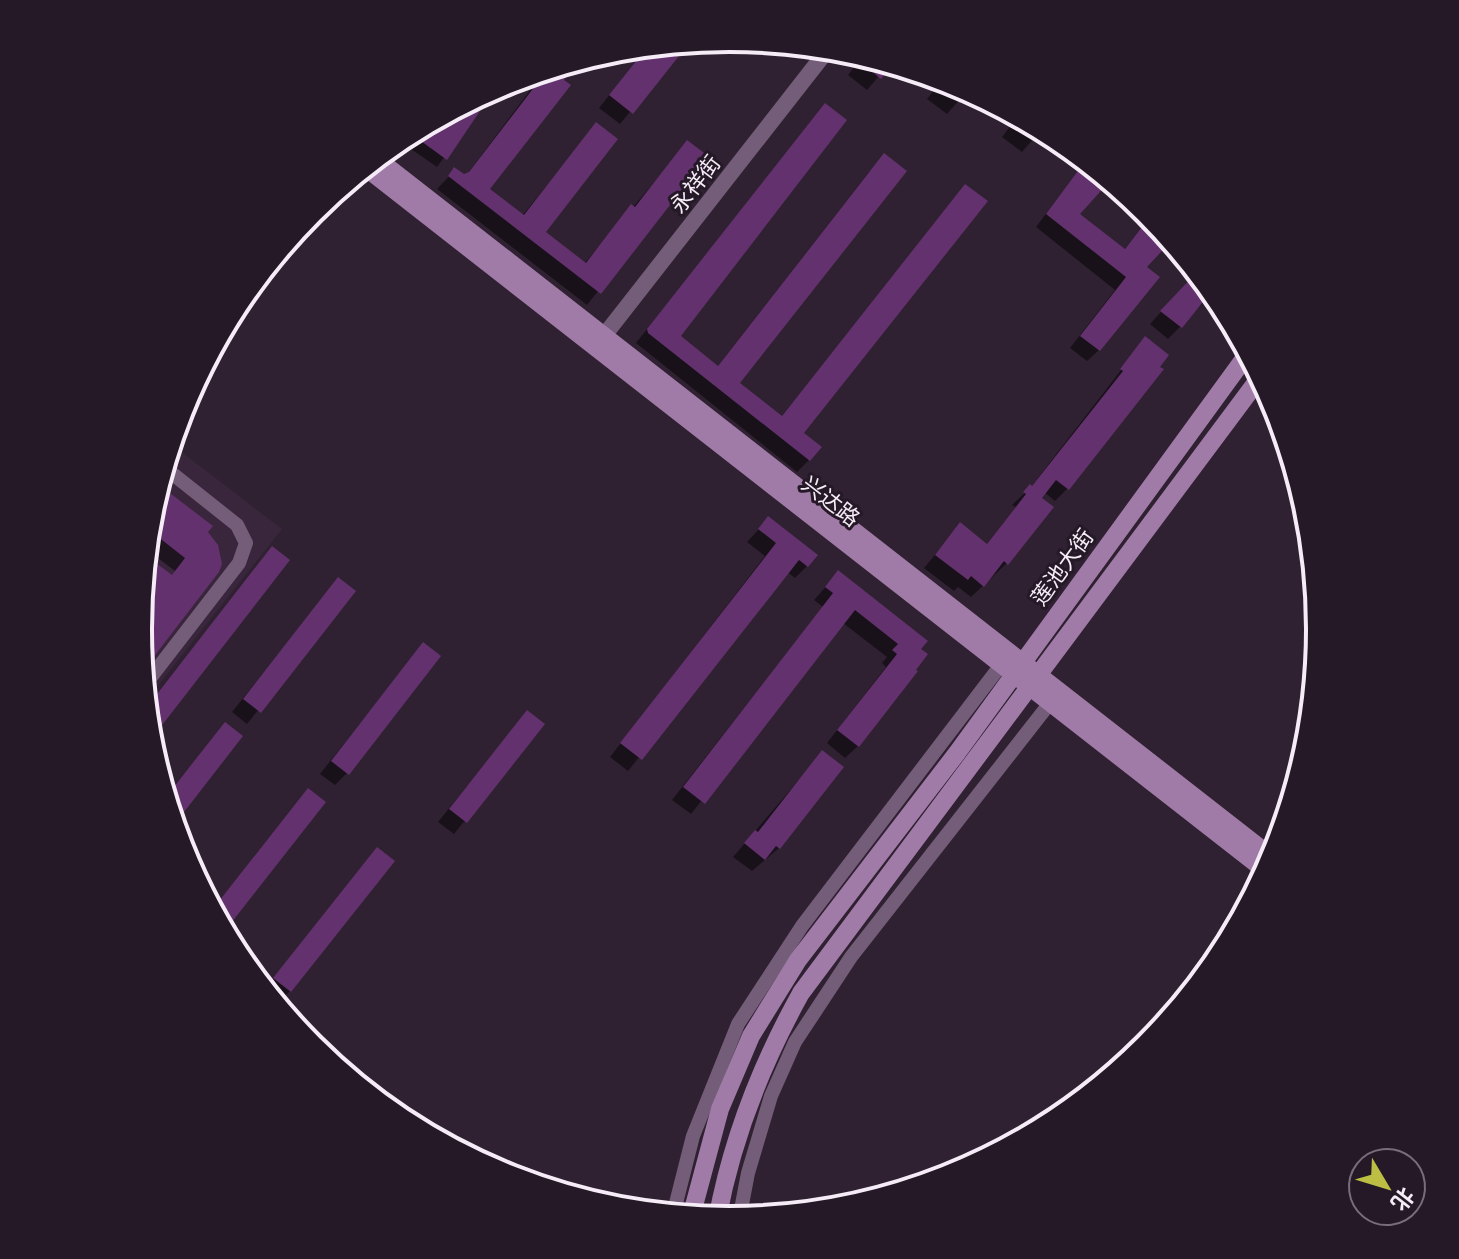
<svg xmlns="http://www.w3.org/2000/svg" width="1459" height="1259" font-family="'Space Grotesk','Noto Sans SC',sans-serif">
<style>
.built{fill:#39263c}
.shadow{fill:#0007}
.building{fill:#63316d}
.lines{fill:none;stroke-linecap:round;stroke-linejoin:round}
.minor{stroke:#745d78;stroke-width:14}
.tertiary{stroke:#745d78;stroke-width:16}
.secondary{stroke:#a07ba7;stroke-width:18}
.labels{text-anchor:middle;dominant-baseline:central;stroke-width:6;stroke-linejoin:round;paint-order:stroke}
.street-label{font-size:22px;fill:#f5ecf7;stroke:#251827}
.rim{fill:none;stroke:#f5ecf7;stroke-width:4}
</style>
<rect width="100%" height="100%" fill="#2f2131"/>
<path class="built" d="M171 444 282 529 145 702 138 629 149 514Z"/>
<g class="shadow">
<path d="M687 42 620 124 599 108 648 46Z"/>
<path d="M863 55 890 63 867 90 848 75Z"/>
<path d="M576 61 488 189 522 216 596 125 543 232 584 264 688 143 705 156 587 305 437 189 455 170 466 176 545 70Z"/>
<path d="M943 79 968 90 947 114 927 99Z"/>
<path d="M480 96 486 100 437 167 398 140Z"/>
<path d="M825 106 678 336 717 367 872 168 737 383 781 417 966 186 801 434 809 460 797 472 636 343Z"/>
<path d="M1018 116 1042 129 1022 152 1002 137Z"/>
<path d="M1086 161 1107 178 1077 214 1123 251 1151 215 1144 267 1099 350 1087 361 1070 348 1115 290 1036 227Z"/>
<path d="M1197 272 1214 292 1168 339 1150 324Z"/>
<path d="M1145 339 1161 370 1067 489 1055 501 1044 492 1007 563 971 597 958 587 954 591 924 568 960 525 986 545 1016 507 1012 505 1031 487Z"/>
<path d="M158 486 210 526 142 670 175 571 146 549 149 514Z"/>
<path d="M768 519 807 566 795 578 787 572 628 771 610 757 765 556 747 542Z"/>
<path d="M272 549 149 738 146 707Z"/>
<path d="M838 573 918 650 858 746 845 758 827 743 886 667 882 663 887 657 843 623 691 814 672 800 823 607 814 600Z"/>
<path d="M338 580 354 591 247 724 232 712Z"/>
<path d="M423 644 347 773 335 785 320 774Z"/>
<path d="M527 712 542 724 454 834 438 822Z"/>
<path d="M225 724 240 736 173 822 165 797Z"/>
<path d="M822 753 841 768 779 848 752 871 733 857Z"/>
<path d="M377 849 290 991 278 1003 264 990Z"/>
</g>
<g class="building">
<path d="M690 42 633 114 609 95 648 46Z"/>
<path d="M845 49 872 58 893 64 881 79Z"/>
<path d="M579 60 564 80 571 85 490 189 524 215 596 122 618 139 546 232 586 263 631 204 635 207 687 140 708 156 601 294 448 176 454 167 464 174 469 172 548 69Z"/>
<path d="M924 73 956 83 970 91 960 103Z"/>
<path d="M482 95 488 99 447 160 410 133Z"/>
<path d="M825 103 847 120 681 336 718 366 884 153 907 171 740 383 782 416 965 184 988 201 804 433 822 447 810 461 648 333 647 329Z"/>
<path d="M1002 108 1018 116 1044 130 1036 141 999 113Z"/>
<path d="M1086 160 1108 179V183L1080 214 1125 249 1151 215 1172 240 1147 267 1160 277 1100 351 1080 336 1126 277 1046 214Z"/>
<path d="M1197 272 1215 294 1206 305 1203 302 1182 328 1160 311Z"/>
<path d="M1145 336 1169 355 1160 367 1164 369 1069 490 1056 480 1042 498 1054 507 1008 565 1004 561 984 587 971 576 968 580 935 555 960 522 987 544 1026 494 1023 492 1030 484 1032 486 1123 371 1120 369Z"/>
<path d="M158 484 213 526 208 532 218 545 222 564 219 572 142 672 138 629 145 555 172 575 185 558 148 529Z"/>
<path d="M768 516 818 555 808 567 799 560 642 760 620 743 776 543 758 529Z"/>
<path d="M272 546 290 560 149 742 146 708Z"/>
<path d="M838 570 928 641 921 649 928 654 916 670 918 671 859 747 837 730 897 654 892 650 898 644 855 610 705 804 683 787 833 593 825 587Z"/>
<path d="M338 577 356 591 261 713 243 699Z"/>
<path d="M423 642 441 656 349 775 331 761Z"/>
<path d="M527 710 545 724 467 823 449 809Z"/>
<path d="M225 722 243 736 174 825 165 798Z"/>
<path d="M822 750 844 767 780 849 776 846 765 860 744 843 755 830 758 832Z"/>
<path d="M308 788 326 802 224 932 212 910Z"/>
<path d="M377 847 395 861 291 992 273 978Z"/>
</g>
<g class="lines">
<g class="minor">
<path d="M144 686 239 563 246 543 237 525 164 467"/>
<path d="M673 1215 693 1136 738 1024 802 926 1001 665"/>
<path d="M739 1220 748 1173 771 1096 795 1042 851 957 1050 703"/>
</g>
<path class="tertiary" d="M596 346 829 48"/>
<g class="secondary">
<path d="M376 158 1274 859"/>
<path d="M365 167 1267 872"/>
<path d="M691 1217 720 1109 751 1036 798 960 957 753 1249 352"/>
<path d="M717 1220C732 1138 761 1065 801 993L1261 376"/>
</g>
</g>
<g class="labels">
<g class="street-label">
<text transform="translate(695 184) rotate(-52)">永祥街</text>
<text transform="translate(831 501) rotate(38)">兴达路</text>
<text transform="translate(1062 567) rotate(-54)">莲池大街</text>
</g>
</g>
<path d="M0 0H1459V1259H0ZM152 629a577 577 0 1 1 1154 0a577 577 0 1 1-1154 0Z" fill="#251827" fill-rule="evenodd"/>
<path class="rim" d="M152 629a577 577 0 1 1 1154 0a577 577 0 1 1-1154 0Z"/>
<g transform="translate(1387 1187) rotate(128)"><circle r="38" fill="#251827" stroke="#786d7a" stroke-width="2"/>
<path d="M0-6L14 30L0 20L-14 30Z" fill="#bcbf44"/>
<text y="-12" font-size="22" font-weight="bold" text-anchor="middle" fill="#f5ecf7">北</text>
</g>
</svg>
